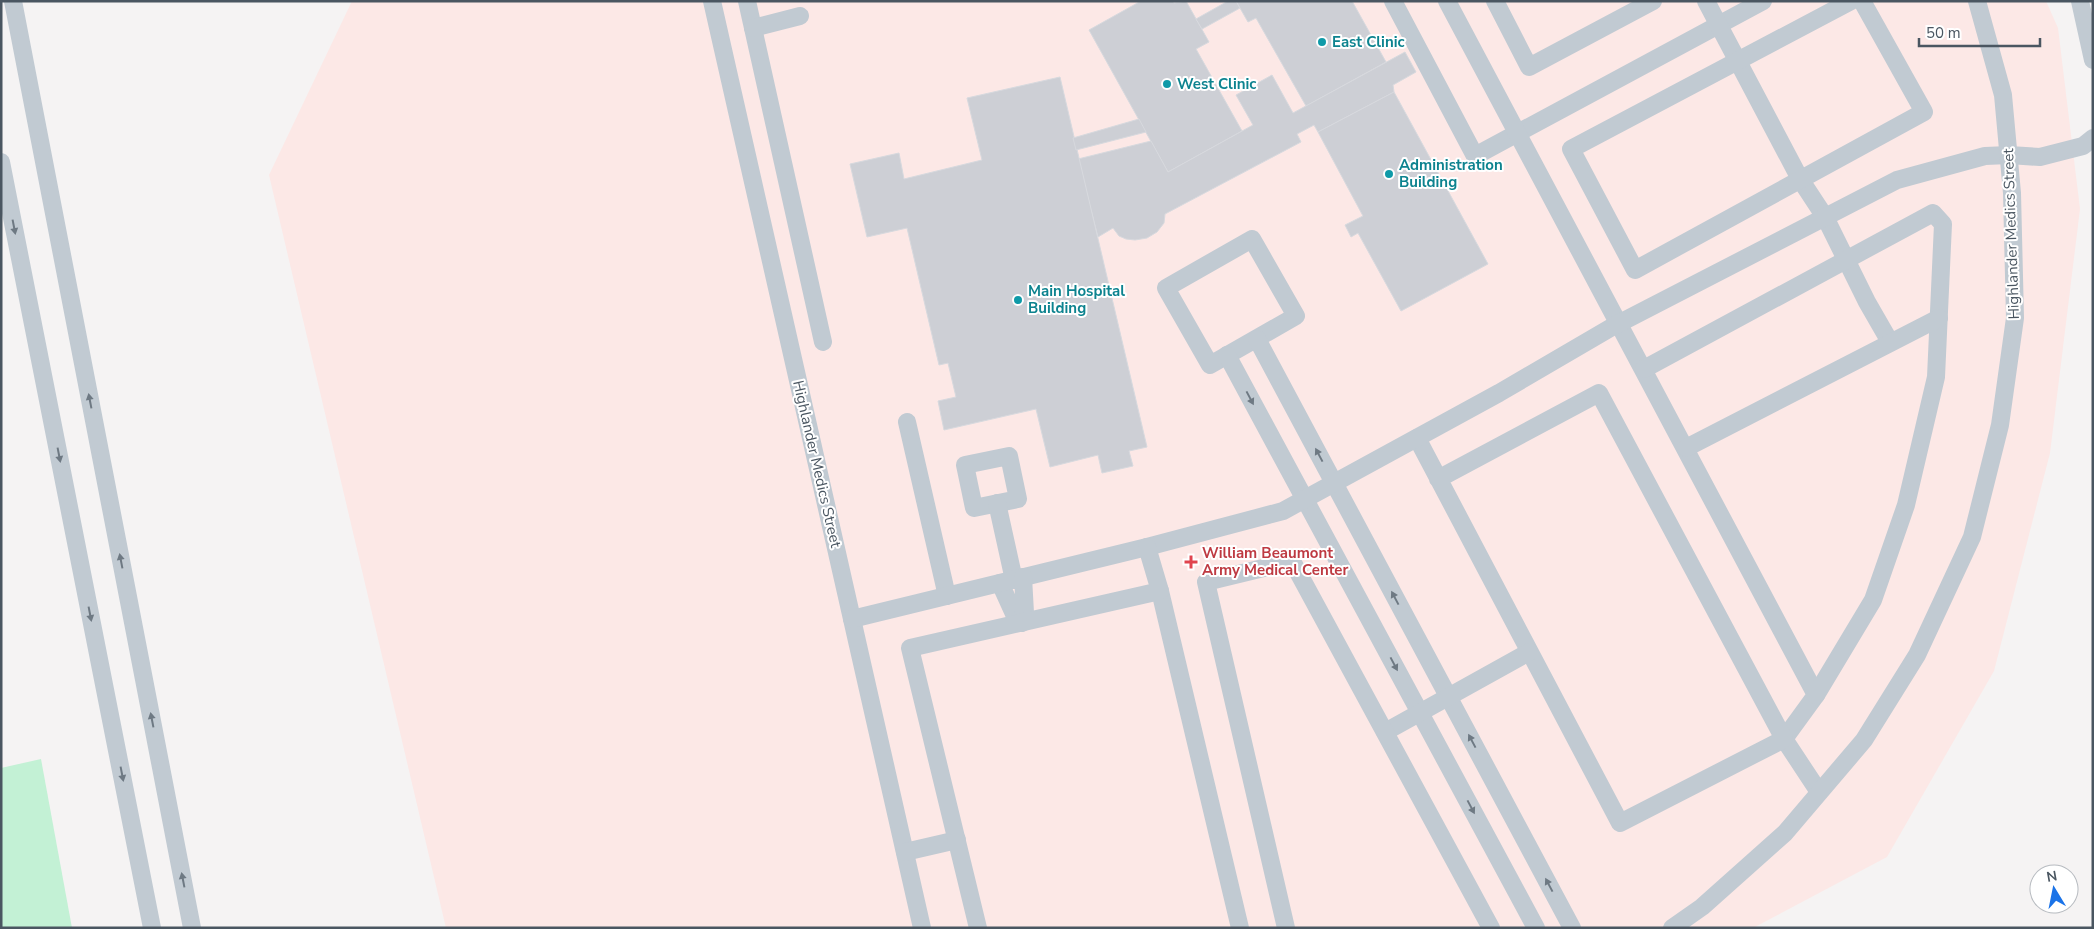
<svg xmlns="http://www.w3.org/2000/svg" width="2094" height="929" font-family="'Nunito Sans',sans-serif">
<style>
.medical{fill:#fce8e6}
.green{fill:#c3f1d5}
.building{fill:#cdcfd5;stroke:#d7d9de}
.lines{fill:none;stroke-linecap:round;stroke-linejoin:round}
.minor{stroke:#c1cad2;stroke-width:18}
.oneway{fill:#6e7983}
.culture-dot{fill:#0f9aa8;stroke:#fff;stroke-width:2}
.health-dot{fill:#e0444e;stroke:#fff;stroke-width:2}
.labels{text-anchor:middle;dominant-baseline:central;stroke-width:4;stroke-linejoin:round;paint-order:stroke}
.culture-label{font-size:15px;font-weight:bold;fill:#0d838f;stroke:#fff;text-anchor:start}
.street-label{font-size:15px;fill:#4a5661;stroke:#fff}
.health-label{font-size:15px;font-weight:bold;fill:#be3a42;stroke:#fff;text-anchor:start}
</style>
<rect width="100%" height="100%" fill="#f5f3f3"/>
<path class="medical" d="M352 1H2046L2058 28 2080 209 2050 453 1994 671 1887 857 1753 928H446L269 175Z"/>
<path class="green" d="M41 759 72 928H1V768Z"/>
<g class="building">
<path d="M1141 1H1173L1174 3 1186 1 1209 42 1196 49 1242 131 1168 172 1089 30Z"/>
<path d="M1228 1H1236L1240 8 1202 29 1196 19Z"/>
<path d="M1236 1H1352L1386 62 1306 106 1256 18 1248 22Z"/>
<path d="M1405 52 1416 72 1393 85 1394 92 1318 132 1314 125 1297 134 1301 142 1165 214 1164 223 1157 232 1147 238 1135 240 1126 239 1119 236 1113 228 1098 237 1078 159 1151 141 1168 172 1253 125 1236 95 1272 75 1293 113Z"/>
<path d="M1060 77 1147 447 1129 451 1133 466 1102 473 1098 455 1050 467 1036 409 944 430 938 401 956 397 948 363 939 365 907 228 867 237 850 164 899 153 904 179 982 160 967 98Z"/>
<path d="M1394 92 1488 264 1401 311 1358 233 1351 237 1345 225 1363 216 1318 132Z"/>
<path d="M1139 119 1146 132 1076 150 1073 138Z"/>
</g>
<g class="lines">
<g class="minor">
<path d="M13 1 192 928"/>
<path d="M712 1 922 928"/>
<path d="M747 1 823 342"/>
<path d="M1393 1 1475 156 1763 1"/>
<path d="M1447 1 1816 695 1784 739 1819 792"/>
<path d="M1495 1 1529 67 1653 1"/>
<path d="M1706 1 1800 179 1825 217 1867 302 1890 342"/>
<path d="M1851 1 1571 149 1635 270 1924 112 1862 1"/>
<path d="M2080 1 2093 60"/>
<path d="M753 28 800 16"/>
<path d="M1 162 152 928"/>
<path d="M1252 239 1296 316 1210 365 1166 288Z"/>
<path d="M1257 339 1572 928"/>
<path d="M1227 355 1536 928"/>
<path d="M1644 369 1933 213 1943 224 1936 377 1906 505 1873 600 1816 695"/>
<path d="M907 422 947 596"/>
<path d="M1417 438C1484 567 1552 695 1620 823L1784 739 1599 393 1438 479"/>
<path d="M1686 448 1939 318"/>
<path d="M1009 456 1018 499 974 508 965 465Z"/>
<path d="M997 503 1014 580"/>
<path d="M1000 583 1015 616 1021 619 1022 623"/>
<path d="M1160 591 1240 928"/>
<path d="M852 619 1147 547 1283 511 1499 393 1612 327 1897 180 1985 156 2009 155 2040 157 2083 146 2093 138"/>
<path d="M1021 619 1025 613 1023 577"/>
<path d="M1385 732 1529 652"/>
<path d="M905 852 957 840"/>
<path d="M978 928 910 648 1160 591 1147 547"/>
<path d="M1286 928 1206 582 1292 561 1491 928"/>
<path d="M1672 928 1702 907 1785 833 1864 740 1917 655 1972 537 2000 425 2015 318 2012 193 2003 95 1977 1"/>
</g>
</g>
<defs><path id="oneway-solid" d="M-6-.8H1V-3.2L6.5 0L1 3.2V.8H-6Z" transform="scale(1.25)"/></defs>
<g class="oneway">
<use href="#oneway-solid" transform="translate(14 227) rotate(79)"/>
<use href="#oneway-solid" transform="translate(1250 398) rotate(62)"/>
<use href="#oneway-solid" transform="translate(90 401) rotate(-101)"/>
<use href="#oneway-solid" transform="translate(59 455) rotate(79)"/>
<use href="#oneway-solid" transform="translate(1319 455) rotate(-118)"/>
<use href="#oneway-solid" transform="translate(121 561) rotate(-101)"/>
<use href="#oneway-solid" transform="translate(1395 598) rotate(-118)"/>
<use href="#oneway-solid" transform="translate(90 614) rotate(79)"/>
<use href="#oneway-solid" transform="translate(1394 664) rotate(62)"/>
<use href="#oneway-solid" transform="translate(152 720) rotate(-101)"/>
<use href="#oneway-solid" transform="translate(1472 741) rotate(-118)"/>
<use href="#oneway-solid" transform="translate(122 774) rotate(79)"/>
<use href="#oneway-solid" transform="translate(1471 807) rotate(62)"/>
<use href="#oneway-solid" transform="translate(183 880) rotate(-101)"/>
<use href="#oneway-solid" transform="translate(1549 885) rotate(-118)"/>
</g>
<g class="culture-dot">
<circle cx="1322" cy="42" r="5"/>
<circle cx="1167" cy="84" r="5"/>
<circle cx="1389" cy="174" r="5"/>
<circle cx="1018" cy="300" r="5"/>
</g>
<path class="health-dot" d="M1188.5 554.5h5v5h5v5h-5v5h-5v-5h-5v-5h5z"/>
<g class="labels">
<g class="culture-label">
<text x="1332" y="42">East Clinic</text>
<text x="1177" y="84">West Clinic</text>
<text x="1399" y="165">Administration<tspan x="1399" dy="17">Building</tspan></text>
<text x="1028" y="291">Main Hospital<tspan x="1028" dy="17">Building</tspan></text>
</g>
<g class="street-label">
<text transform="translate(2011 234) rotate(-92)">Highlander Medics Street</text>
<text transform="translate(817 464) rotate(77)">Highlander Medics Street</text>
</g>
<g class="health-label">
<text x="1202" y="553">William Beaumont<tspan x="1202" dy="17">Army Medical Center</tspan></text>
</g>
</g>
<rect width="2094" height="929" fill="none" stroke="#4a5661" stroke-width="5"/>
<g transform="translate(2054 889) rotate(350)"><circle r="24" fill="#ffffff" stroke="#b7bbc0"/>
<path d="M0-4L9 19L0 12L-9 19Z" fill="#1a73e8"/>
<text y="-8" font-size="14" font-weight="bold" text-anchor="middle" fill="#4a5661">N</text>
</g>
<path d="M1919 38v8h121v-8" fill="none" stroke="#4a5661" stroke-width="2.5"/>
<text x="1926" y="38" font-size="15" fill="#4a5661" stroke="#ffffff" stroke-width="4" paint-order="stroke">50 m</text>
</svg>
